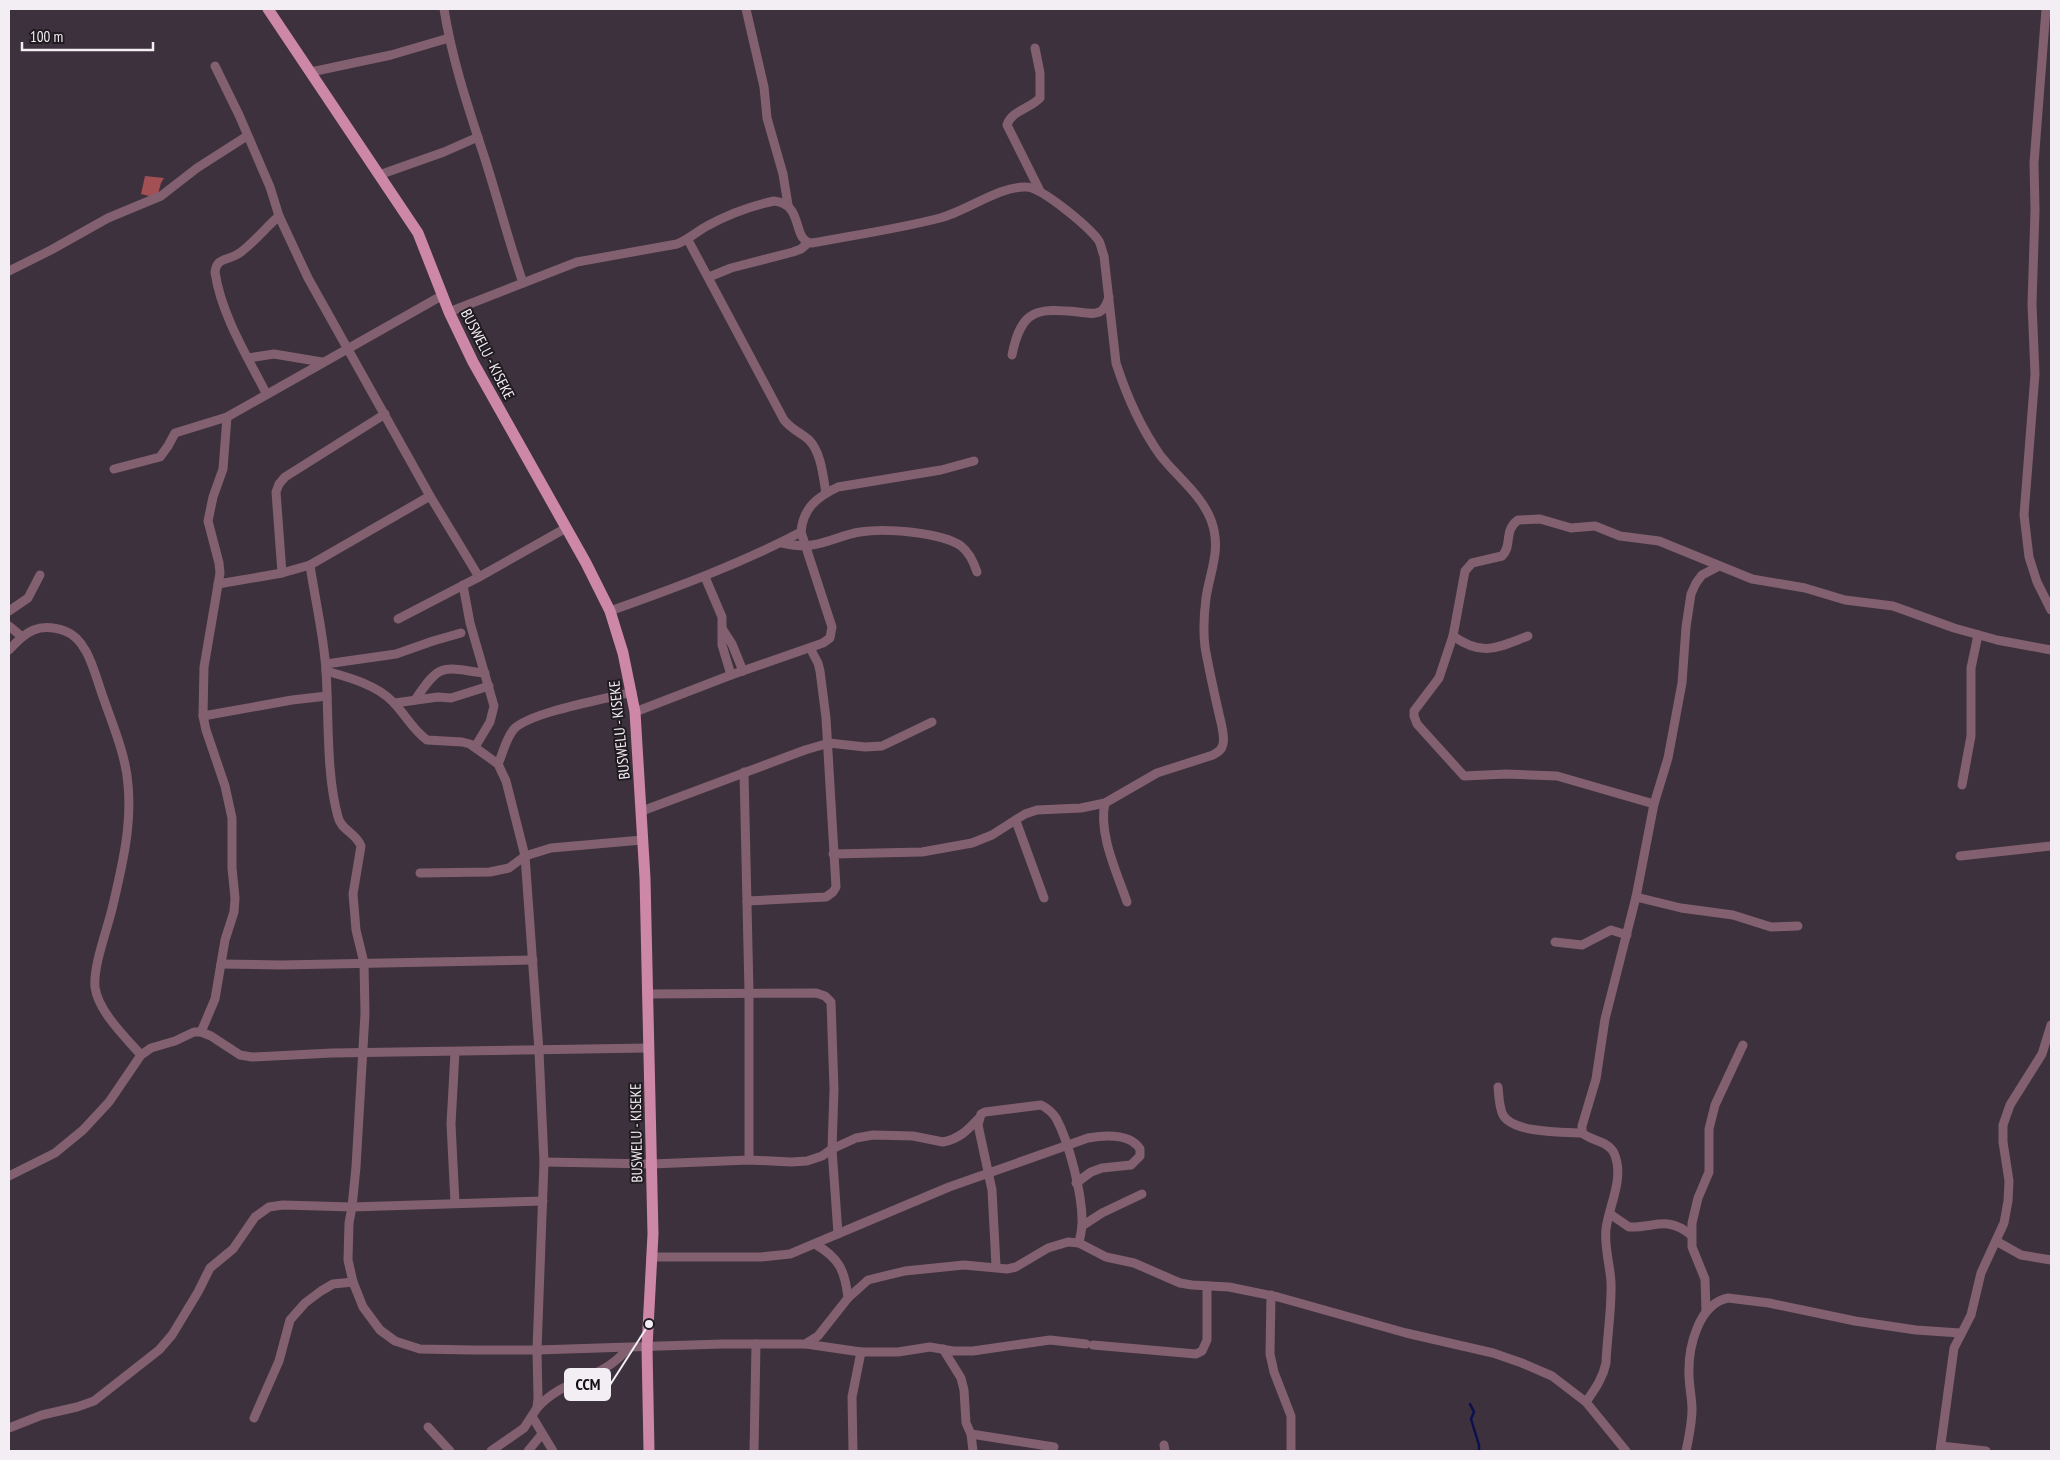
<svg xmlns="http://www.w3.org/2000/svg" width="2060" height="1460" font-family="'PT Sans Narrow',sans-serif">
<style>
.forest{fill:#a35055}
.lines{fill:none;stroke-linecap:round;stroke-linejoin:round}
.stream{stroke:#0d104e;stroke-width:2.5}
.minor{stroke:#82606f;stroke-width:9}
.major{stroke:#cd87a7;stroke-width:11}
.labels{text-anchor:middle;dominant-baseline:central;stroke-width:4;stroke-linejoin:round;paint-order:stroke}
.street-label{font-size:15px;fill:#f3edf4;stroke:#201b20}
.leader{fill:none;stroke:#f3edf4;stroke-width:2}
.callout-dot{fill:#f3edf4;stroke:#201b20;stroke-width:2}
.callout{fill:#f3edf4;stroke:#f3edf4;stroke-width:2}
.callout-label{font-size:16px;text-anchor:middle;font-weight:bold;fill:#111}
</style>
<rect width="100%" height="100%" fill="#3c313c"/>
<path class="forest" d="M145 176 164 178 161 183 157 198 141 194Z"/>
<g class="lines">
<path class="stream" d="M1470 1404 1474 1412 1471 1419 1479 1445V1451"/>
<g class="minor">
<path d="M444 9C452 60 469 110 485 159 498 200 509 242 523 283"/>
<path d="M746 9 764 87 767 118 783 174 788 205"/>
<path d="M2046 9 2034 163 2035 210 2032 304 2035 374 2024 515 2029 557 2037 582 2051 610"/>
<path d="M1035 48 1040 73V98C1031 108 1011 111 1007 125L1040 191"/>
<path d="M215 66 239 115 270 187 279 216 308 278 430 496 479 577"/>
<path d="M311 72 391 55 449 38"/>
<path d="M379 175 444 152 478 137"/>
<path d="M688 240 784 420C791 429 801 433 809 440 821 452 823 476 826 493"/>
<path d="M9 271 51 250 108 218 161 196 197 168 247 136"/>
<path d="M709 277 731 268 793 252 801 249 808 243"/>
<path d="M449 312 577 262 677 244C688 240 696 232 707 226 727 215 751 206 774 201 805 204 791 241 812 243 855 235 898 229 940 218 967 211 999 186 1026 187 1042 187 1090 228 1099 241 1101 245 1102 251 1104 256L1116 363C1126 394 1141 428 1160 455 1177 477 1201 494 1211 520 1222 549 1210 571 1206 598 1204 614 1203 631 1205 647 1209 670 1214 692 1219 714 1221 723 1225 735 1223 744 1222 750 1218 752 1213 755L1157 773 1105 803 1081 808 1037 810 1025 814 992 835 972 843 922 852 833 854"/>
<path d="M1012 355C1021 309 1037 308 1078 312 1085 313 1095 315 1101 311 1106 308 1107 302 1109 297"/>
<path d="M248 358 274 354 322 362"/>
<path d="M266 393C247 356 221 314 215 272 217 257 227 261 238 254 251 246 266 227 279 216"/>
<path d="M114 469 160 457 168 446 175 433 227 417 443 295"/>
<path d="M782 543C792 545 802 547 812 545 829 543 844 534 860 532 884 528 941 532 961 546 969 552 974 563 977 572"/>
<path d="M310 565C315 600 324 636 326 671 329 716 326 774 338 817 341 830 356 833 361 846L353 894 356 930 364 963 365 1014 356 1167 352 1207 349 1223 348 1260 353 1282 363 1307 380 1330 395 1341 420 1349 473 1350H537L722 1344H805L818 1336 848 1298 868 1280 905 1271 964 1265 1007 1269 1016 1267 1048 1248 1068 1242 1079 1243 1106 1257 1134 1263 1180 1283 1192 1285 1229 1287 1278 1297 1406 1333 1493 1353 1522 1363 1552 1376 1586 1402 1626 1451"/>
<path d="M282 573 276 492 279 484 285 477 385 414"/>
<path d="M705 577 722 617V645L731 675"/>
<path d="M218 584 282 573 310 565 430 496"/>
<path d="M463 585 470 623 494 706 490 722 475 747"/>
<path d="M9 611 28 598 40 575"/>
<path d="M610 611C675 588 740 564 801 532"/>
<path d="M398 619 479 577 566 528"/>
<path d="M9 626 21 636"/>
<path d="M723 630 732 644 743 671"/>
<path d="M1453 636C1483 657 1497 648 1528 636"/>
<path d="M9 650C26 631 39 622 65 631 87 639 94 671 101 691 111 721 126 754 128 785 132 826 122 866 113 905 108 928 93 965 95 987 98 1011 125 1037 141 1055"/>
<path d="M326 664 396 654 433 641 461 633"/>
<path d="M326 671C348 677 377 685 393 702 405 714 413 730 427 740L462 742 470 744 498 764 506 781 525 856 539 1051 544 1162 537 1350 538 1398 537 1408 524 1428 491 1451"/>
<path d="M415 700C441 661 442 668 485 673"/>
<path d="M395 703 438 697 451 698 489 686"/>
<path d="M635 712 731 675 823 643 830 638 832 627 801 532C803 508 817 497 838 487L941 470 974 461"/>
<path d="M203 716 292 700 327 696"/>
<path d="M498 764C503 753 506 738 514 729 530 712 606 699 632 692"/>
<path d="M744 772 749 992V1160"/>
<path d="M1962 785 1971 736V668L1978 635"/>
<path d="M1105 803C1098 833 1117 873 1127 902"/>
<path d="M1654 804 1557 776 1506 774 1464 776 1417 724 1414 716V711L1439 678 1453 636 1465 571 1472 563 1502 556C1513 545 1503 531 1518 520L1540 519 1571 528 1595 526 1620 536 1659 541 1752 579 1805 588 1845 600 1893 606 1954 628 1997 640 2051 650"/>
<path d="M642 811 805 750 829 743 865 747 882 746 932 722"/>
<path d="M1016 821 1044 898"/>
<path d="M1960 856 2051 846"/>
<path d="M420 873 490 872 509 868 525 856 551 848 642 840"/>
<path d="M1636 897 1681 908 1733 915 1771 927 1798 926"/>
<path d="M747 901 826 897 833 892 836 887 826 718 820 671 818 663 810 648"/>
<path d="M1555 942 1582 945 1611 930 1627 935"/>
<path d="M221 964 281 965 533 960"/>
<path d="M647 994 816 993 825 996 831 1002 834 1089 832 1149 838 1234"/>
<path d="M201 1032 215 999 225 940 234 912 235 898 232 868V818L225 786 206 730 203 716 204 667 220 573 219 563 208 521 213 497 223 469 227 417"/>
<path d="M455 1052 451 1124 455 1203"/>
<path d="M1498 1087C1499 1096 1499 1107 1503 1115 1513 1133 1563 1132 1582 1133"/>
<path d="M544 1162 652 1164 749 1160 791 1162 807 1161 822 1156 832 1149 856 1138 873 1135 913 1136 943 1142C959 1139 968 1130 978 1119"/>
<path d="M9 1176 55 1153 83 1130 109 1102 141 1055 151 1048 175 1041 194 1032H201L211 1036 240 1055 252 1057 332 1053 648 1048"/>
<path d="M1610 1214 1629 1227C1655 1228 1667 1215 1691 1235"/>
<path d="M1082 1226 1102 1213 1142 1194"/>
<path d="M1996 1241 2021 1255 2051 1260"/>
<path d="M815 1244C839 1258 845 1270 848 1298"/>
<path d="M651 1257H761L790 1254 949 1187 1088 1138C1105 1135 1130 1133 1140 1149V1156L1131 1165 1102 1168 1091 1172 1076 1183"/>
<path d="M996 1266 992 1190 978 1125 981 1114 985 1112 1041 1105C1047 1108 1052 1112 1056 1118 1069 1142 1083 1196 1082 1224 1082 1230 1080 1237 1079 1243"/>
<path d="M1271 1295 1270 1354 1274 1372 1291 1416V1451"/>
<path d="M1706 1312 1705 1279 1692 1247V1223L1698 1198 1709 1172V1129L1715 1105 1743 1045"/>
<path d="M806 1344 861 1352H898L930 1347 953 1351H973L1050 1340 1086 1344"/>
<path d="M1093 1345 1196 1354 1202 1351 1207 1340V1286"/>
<path d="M943 1349 961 1378 964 1390 966 1423 971 1434 973 1451"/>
<path d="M1586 1402C1595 1389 1603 1378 1606 1363 1607 1336 1612 1309 1611 1282 1610 1265 1604 1246 1606 1229 1609 1205 1625 1178 1614 1153 1608 1141 1592 1141 1582 1133V1126L1596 1079 1605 1019 1636 897 1654 804 1668 758 1682 683 1686 627 1691 594 1696 583 1702 575 1719 566"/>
<path d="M537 1408C564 1377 601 1382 628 1348"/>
<path d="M254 1418 279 1361 290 1320 305 1303 321 1291 333 1284 353 1282"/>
<path d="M533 1418 553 1451"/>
<path d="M428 1427 450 1451"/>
<path d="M9 1428 42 1415 77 1407 94 1401 159 1350 172 1335 198 1292 210 1268 233 1249 255 1217 269 1207 283 1205 352 1207 543 1201"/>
<path d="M971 1434 1054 1447"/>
<path d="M1164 1445 1165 1451"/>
<path d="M1941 1446 1986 1451"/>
<path d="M528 1451 542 1434"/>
<path d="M754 1451 756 1344"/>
<path d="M853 1451 852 1397 861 1352"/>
<path d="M1686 1451C1689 1437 1692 1423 1692 1409 1692 1398 1689 1386 1689 1375 1688 1348 1698 1304 1728 1298L1769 1303 1855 1321 1916 1330 1960 1333"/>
<path d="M1940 1451 1954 1348 1971 1315 1981 1273 2004 1223 2008 1201 2009 1181 2003 1142V1125L2010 1105 2042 1054 2051 1025"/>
</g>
<path class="major" d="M268 9 418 233 449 312 473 362 586 563 610 611 623 653 635 712 645 878 653 1234 647 1347 649 1451"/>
</g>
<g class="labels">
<g class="street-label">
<text transform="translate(488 354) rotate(63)">BUSWELU - KISEKE</text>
<text transform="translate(619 730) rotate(-96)">BUSWELU - KISEKE</text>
<text transform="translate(636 1133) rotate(-91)">BUSWELU - KISEKE</text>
</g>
</g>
<path class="leader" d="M649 1324L610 1385"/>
<circle class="callout-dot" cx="649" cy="1324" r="5"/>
<rect class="callout" x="565" y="1369" width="45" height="31" rx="5"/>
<g class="callout-label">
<text x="588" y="1390">CCM</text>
</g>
<rect width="2060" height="1460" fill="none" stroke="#f3edf4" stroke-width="20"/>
<path d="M22 42v8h131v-8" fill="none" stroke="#f3edf4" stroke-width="2.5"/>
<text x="30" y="42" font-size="15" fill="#f3edf4" stroke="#201b20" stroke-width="4" paint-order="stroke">100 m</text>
</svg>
